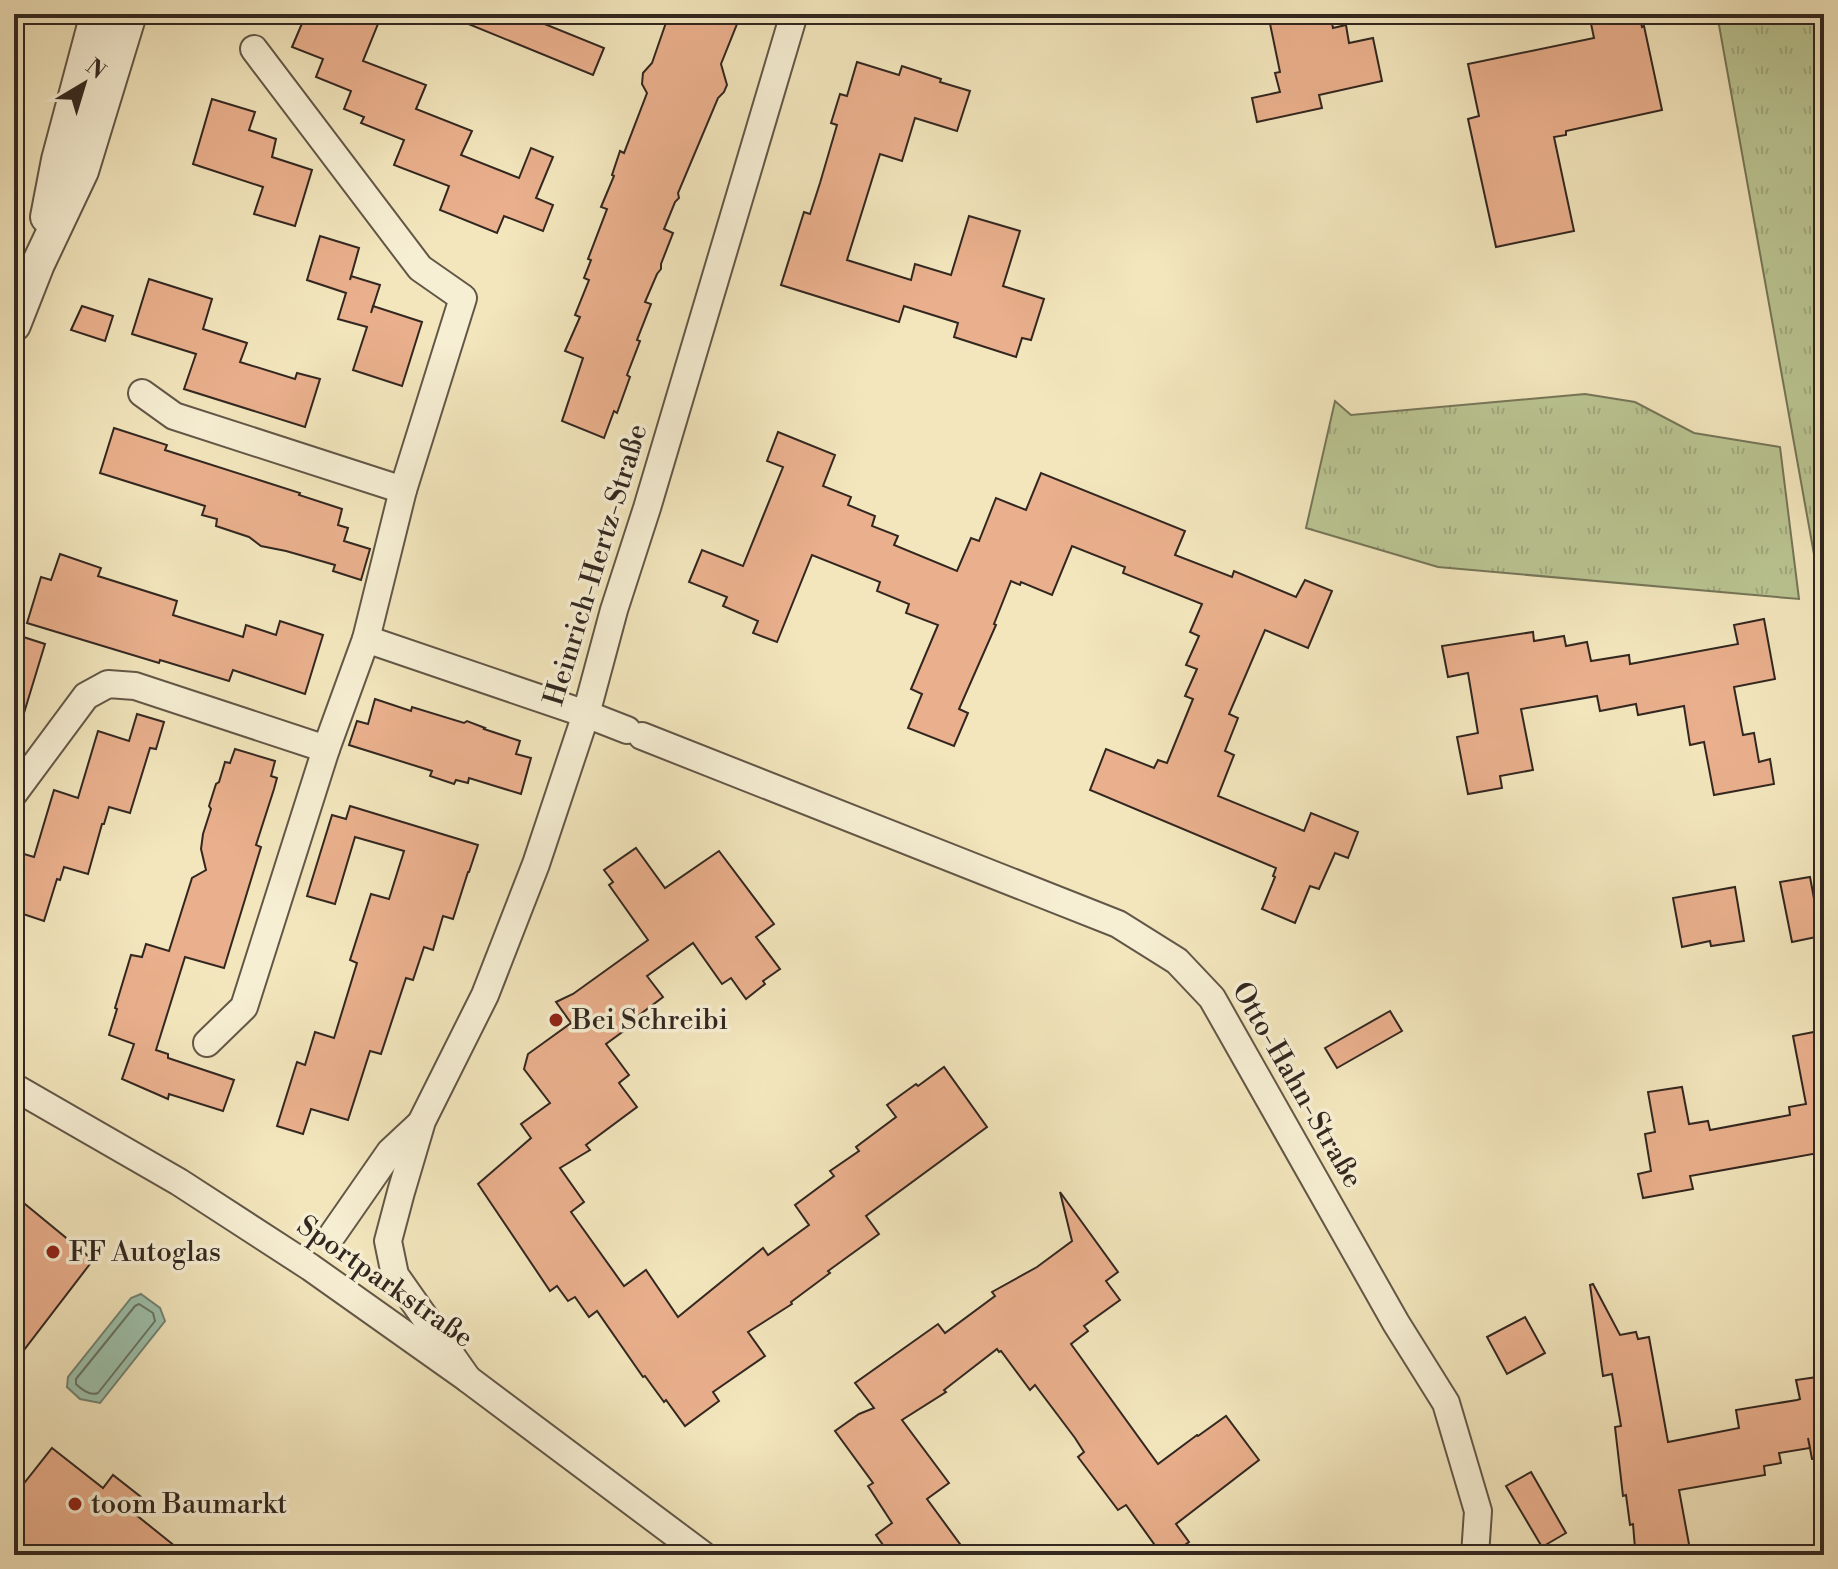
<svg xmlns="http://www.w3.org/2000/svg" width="1838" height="1569" font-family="'Libre Bodoni',serif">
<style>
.grass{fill:url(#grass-tufts);stroke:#767659;stroke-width:2}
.water{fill:#9dc0aa;stroke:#728373;stroke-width:2}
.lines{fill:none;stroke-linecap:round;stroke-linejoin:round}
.shore{stroke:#687465;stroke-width:2}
.building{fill:#eab08d;stroke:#322720;stroke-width:2}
.minor-casing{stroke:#625747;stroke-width:30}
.tertiary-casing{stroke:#625747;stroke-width:36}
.minor{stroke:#f7efd4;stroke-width:26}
.tertiary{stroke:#f7efd4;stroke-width:32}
.poi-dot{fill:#8f2418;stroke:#f7efd4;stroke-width:3}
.labels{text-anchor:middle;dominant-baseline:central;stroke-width:7;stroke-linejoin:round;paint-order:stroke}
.street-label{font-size:28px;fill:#322720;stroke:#f7efd4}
.poi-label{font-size:28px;fill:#322720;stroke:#f7efd4;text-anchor:start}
</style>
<defs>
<pattern id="grass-tufts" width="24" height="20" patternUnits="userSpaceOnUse" patternTransform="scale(2)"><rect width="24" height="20" fill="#bac592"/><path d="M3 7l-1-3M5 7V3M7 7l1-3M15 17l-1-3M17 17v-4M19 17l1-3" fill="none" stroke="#a0a97e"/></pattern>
</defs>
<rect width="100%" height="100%" fill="#f3e6bd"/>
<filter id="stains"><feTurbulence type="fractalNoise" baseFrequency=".0025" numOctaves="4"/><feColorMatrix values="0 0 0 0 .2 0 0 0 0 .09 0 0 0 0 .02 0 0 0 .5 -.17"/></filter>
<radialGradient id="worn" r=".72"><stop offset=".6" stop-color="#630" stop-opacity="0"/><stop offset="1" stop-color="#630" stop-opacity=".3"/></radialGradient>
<g class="grass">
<path d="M1717 14H1824V610Z"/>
<path d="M1585 394 1635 402 1694 433 1780 447 1799 599 1438 567 1306 528 1335 401 1351 415Z"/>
</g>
<path class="water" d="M141 1294 160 1308 165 1321 100 1403 80 1399 67 1387 68 1377 131 1298Z"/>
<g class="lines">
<path class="shore" d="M139 1304 153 1313 155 1321 98 1393C90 1396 82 1390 76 1384V1379L135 1306Z"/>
</g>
<g class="building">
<path d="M306 14H382L363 61 426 85 416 109 472 131 461 155 519 178 531 148 553 157 536 198 553 205 543 231 504 216 497 233 440 210 449 186 394 165 404 140 361 123 364 117 344 109 351 91 316 77 323 59 292 47Z"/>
<path d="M444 14H520L604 48 593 75Z"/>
<path d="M669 14H711L737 24 721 64 727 85 724 92 718 98 678 193 679 198 675 202 664 229 673 233 661 264V269L657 274 645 302 651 304 637 340 640 341 627 375 630 377 617 413 614 411 604 438 562 421 583 358 565 351 580 317 575 315 589 280 584 278 591 260 588 259 607 209 601 207 614 176 612 175 620 151 624 153 647 93 642 84 643 73 652 63Z"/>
<path d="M1268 14H1330L1333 28 1346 25 1349 43 1373 38 1382 81 1319 95 1322 108 1257 122 1252 98 1280 92 1275 73 1280 72Z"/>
<path d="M1589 14H1639L1642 27 1644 26 1662 110 1566 131V135L1554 137 1574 231 1496 247 1468 119 1479 116 1468 64 1594 38Z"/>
<path d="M857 62 899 75 902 66 941 79 940 82 970 91 957 131 915 118 902 161 880 154 847 260 911 280 915 264 951 275 969 216 1020 231 1003 286 1044 299 1031 340 1022 338 1016 357 954 337 958 323 904 306 899 322 781 285 804 212 810 214 820 183 837 125 831 123 840 94 847 96Z"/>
<path d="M212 99 255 112 249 130 276 139 272 157 312 170 295 226 254 214 263 187 193 164Z"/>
<path d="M320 236 359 248 350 280 351 276 380 285 371 313 373 306 422 322 402 386 353 370 367 327 338 319 346 293 307 280Z"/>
<path d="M149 279 212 299 203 329 247 343 240 362 295 379 297 373 320 379 305 427 184 389 196 354 132 334Z"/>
<path d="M82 306 113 316 105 341 71 330Z"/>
<path d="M114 428 167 445 165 450 300 493 299 495 342 509 338 525 348 528 344 541 370 549 361 580 333 571 335 565 286 551 261 546 249 537 216 526 217 519 202 515 205 506 100 473Z"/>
<path d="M778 432 835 455 823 486 851 497 848 505 875 516 872 526 898 536 894 545 957 571 971 538 979 541 996 498 1026 510 1041 473 1185 531 1175 555 1232 577 1234 571 1296 597 1305 580 1332 591 1308 648 1265 630 1229 714 1238 718 1225 751 1234 755 1218 796 1304 831 1311 813 1358 832 1348 858 1335 853 1319 889 1310 886 1295 923 1262 909 1275 877 1273 876 1276 868 1090 790 1106 749 1154 768 1158 760 1167 763 1193 699 1185 696 1197 669 1186 665 1199 636 1190 632 1202 604 1123 573 1125 567 1072 546 1052 595 1021 582 1020 585 1011 581 994 624 996 625 959 709 968 713 954 746 908 728 922 694 911 689 938 625 906 613 909 604 877 591 880 582 812 555 777 642 753 633 758 621 723 606 727 597 689 582 702 550 743 566 783 467 767 461Z"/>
<path d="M60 554 101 568 98 576 177 601 173 615 243 637 246 625 276 635 280 621 323 635 305 694 233 670 229 681 160 660 159 663 27 623 41 577 51 580Z"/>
<path d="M1764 619 1775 679 1734 687 1743 735 1754 733 1759 762 1770 759 1774 784 1714 795 1704 742 1690 745 1684 706 1638 715 1636 704 1600 711 1597 696 1521 709 1533 770 1500 776 1502 788 1468 794 1457 737 1478 733 1468 673 1448 677 1442 646 1533 632 1534 641 1564 636 1566 646 1587 642 1591 661 1629 655 1630 664 1738 644 1734 625Z"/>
<path d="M14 634 45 644 20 726 14 725Z"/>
<path d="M375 699 411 711 412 707 464 723 467 721 485 728 484 729 520 741 516 754 531 758 521 794 469 778 468 783 456 780 454 784 430 776 432 771 349 745 357 721 368 724Z"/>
<path d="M137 714 164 722 156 749 150 748 130 813 109 807 104 824H102L88 874 64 867 60 880 57 879 44 921 14 911V851L34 857 54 790 78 798 98 731 129 741Z"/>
<path d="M235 749 275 761 271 776 277 778 274 789 256 845 261 847 224 968 185 957 156 1050 168 1054V1058L234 1080 223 1111 169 1094 168 1099 122 1079 134 1044 109 1035 117 1009 115 1008 131 955 142 957 146 944 169 951 192 878 206 870 201 849 203 834 211 809 209 806 216 784 219 782 225 762 230 763Z"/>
<path d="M350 806 478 845 469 872H468L453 919 443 916 433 950 424 947 413 980 406 978 381 1054 370 1051 348 1120 311 1109 303 1134 277 1126 297 1062 305 1065 315 1032 334 1038 357 963 350 960 371 894 389 899 404 851 355 837 335 904 307 896 332 815 346 819Z"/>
<path d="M636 848 665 888 719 851 774 924 756 937 780 969 763 981 765 984 746 999 731 978 722 984 693 943 647 976 663 997 634 1019 636 1022 606 1044 629 1075 619 1083 637 1107 586 1145 590 1150 560 1168 584 1202 571 1212 624 1286 646 1270 678 1317 763 1248 768 1255 809 1225 795 1205 834 1176 830 1171 859 1151 856 1147 896 1117 887 1105 916 1084 918 1086 944 1067 987 1127 866 1216 879 1234 828 1271 830 1273 791 1302 792 1304 748 1332 765 1356 713 1392 719 1401 685 1426 666 1400 664 1402 645 1376 643 1377 597 1311 589 1317 575 1297 568 1301 557 1286 550 1291 478 1184 531 1138 521 1124 550 1103 524 1069 528 1054 571 1023 556 1002 573 994 648 940 609 885 613 882 604 870Z"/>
<path d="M1810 877 1821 936 1792 942 1780 882Z"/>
<path d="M1735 887 1744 941 1711 946 1710 941 1682 947 1673 898Z"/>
<path d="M1390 1011 1402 1031 1337 1068 1325 1048Z"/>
<path d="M1824 1030V1152L1690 1176 1693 1189 1643 1198 1638 1174 1651 1171 1645 1134 1655 1132 1648 1092 1682 1087 1689 1124 1708 1121 1710 1130 1790 1115 1789 1107 1806 1104 1793 1036Z"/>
<path d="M1060 1192 1118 1272 1106 1281 1120 1300 1084 1326 1088 1331 1071 1344 1158 1464 1197 1435 1198 1436 1226 1416 1259 1460 1176 1524 1189 1542 1171 1555H1162L1126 1505 1118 1510 1078 1457 1084 1452 1075 1438 1035 1385 1030 1390 1001 1351 999 1352 997 1349 944 1390 946 1392 902 1420 949 1483 927 1499 968 1555H890L876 1535 892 1523 868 1486 873 1483 835 1431 859 1414 874 1408 855 1383 938 1324 945 1333 995 1296 992 1292 1037 1267 1072 1241Z"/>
<path d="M14 1195 93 1260 14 1363Z"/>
<path d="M1593 1284 1620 1335 1636 1332 1638 1339 1649 1337 1668 1442 1739 1428 1736 1410 1797 1400 1800 1399 1796 1380 1824 1376V1458L1812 1459 1808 1438 1810 1448 1779 1453 1781 1463 1764 1466 1765 1475 1679 1490 1691 1555H1647L1645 1546 1635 1548 1633 1524 1630 1525 1626 1495 1623 1496 1615 1427 1621 1426 1612 1374 1603 1376 1590 1285Z"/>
<path d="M1525 1317 1545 1353 1507 1374 1487 1337Z"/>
<path d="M52 1448 103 1488 113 1475 141 1497 130 1510 186 1555H14V1496Z"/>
<path d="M1531 1472 1566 1533 1542 1547 1506 1486Z"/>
</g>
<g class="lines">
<g class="minor-casing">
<g id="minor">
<path d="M142 393 174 416 403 490"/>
<path d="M366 639 586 714 627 730"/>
<path d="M642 736 1118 924 1177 961 1212 998 1396 1323 1446 1403 1478 1511 1475 1555"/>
<path d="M14 793 86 696 108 684 135 686 326 749 366 639 403 490 463 298 420 268 254 49"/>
<path d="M207 1043 244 1007 326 749"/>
<path d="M14 1087 179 1182 310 1267 468 1379 703 1555"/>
<path d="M333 1234 390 1152 420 1124"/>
<path d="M468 1379 395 1275 388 1241 401 1192 422 1121 485 995 536 864 586 714 614 610 647 508 794 14"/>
</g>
</g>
<g class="tertiary-casing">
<g id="tertiary">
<path d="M47 217 58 160 97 14"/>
<path d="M14 325 38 264 82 171 130 14"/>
</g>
</g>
<use href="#minor" class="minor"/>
<use href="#tertiary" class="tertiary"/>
</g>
<g class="poi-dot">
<circle cx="556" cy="1020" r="8"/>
<circle cx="53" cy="1252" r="8"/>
<circle cx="75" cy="1504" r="8"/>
</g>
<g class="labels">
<g class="street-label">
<text transform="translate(596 565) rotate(-73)">Heinrich-Hertz-Straße</text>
<text transform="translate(1297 1085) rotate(60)">Otto-Hahn-Straße</text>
<text transform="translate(385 1282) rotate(35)">Sportparkstraße</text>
</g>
<g class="poi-label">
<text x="572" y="1020">Bei Schreibi</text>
<text x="69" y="1252">FF Autoglas</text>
<text x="91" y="1504">toom Baumarkt</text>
</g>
</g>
<rect width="1838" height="1569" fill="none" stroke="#f3e6bd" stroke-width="48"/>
<rect x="16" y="16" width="1806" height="1537" fill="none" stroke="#322720" stroke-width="4"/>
<rect x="24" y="24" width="1790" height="1521" fill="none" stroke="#322720" stroke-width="2"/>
<g transform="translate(84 84) rotate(38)" stroke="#f7efd4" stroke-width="6" paint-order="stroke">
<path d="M0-6L14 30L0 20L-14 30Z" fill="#322720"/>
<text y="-12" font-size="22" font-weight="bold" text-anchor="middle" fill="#322720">N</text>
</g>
<rect width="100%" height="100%" filter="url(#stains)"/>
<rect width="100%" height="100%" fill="url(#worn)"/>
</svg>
